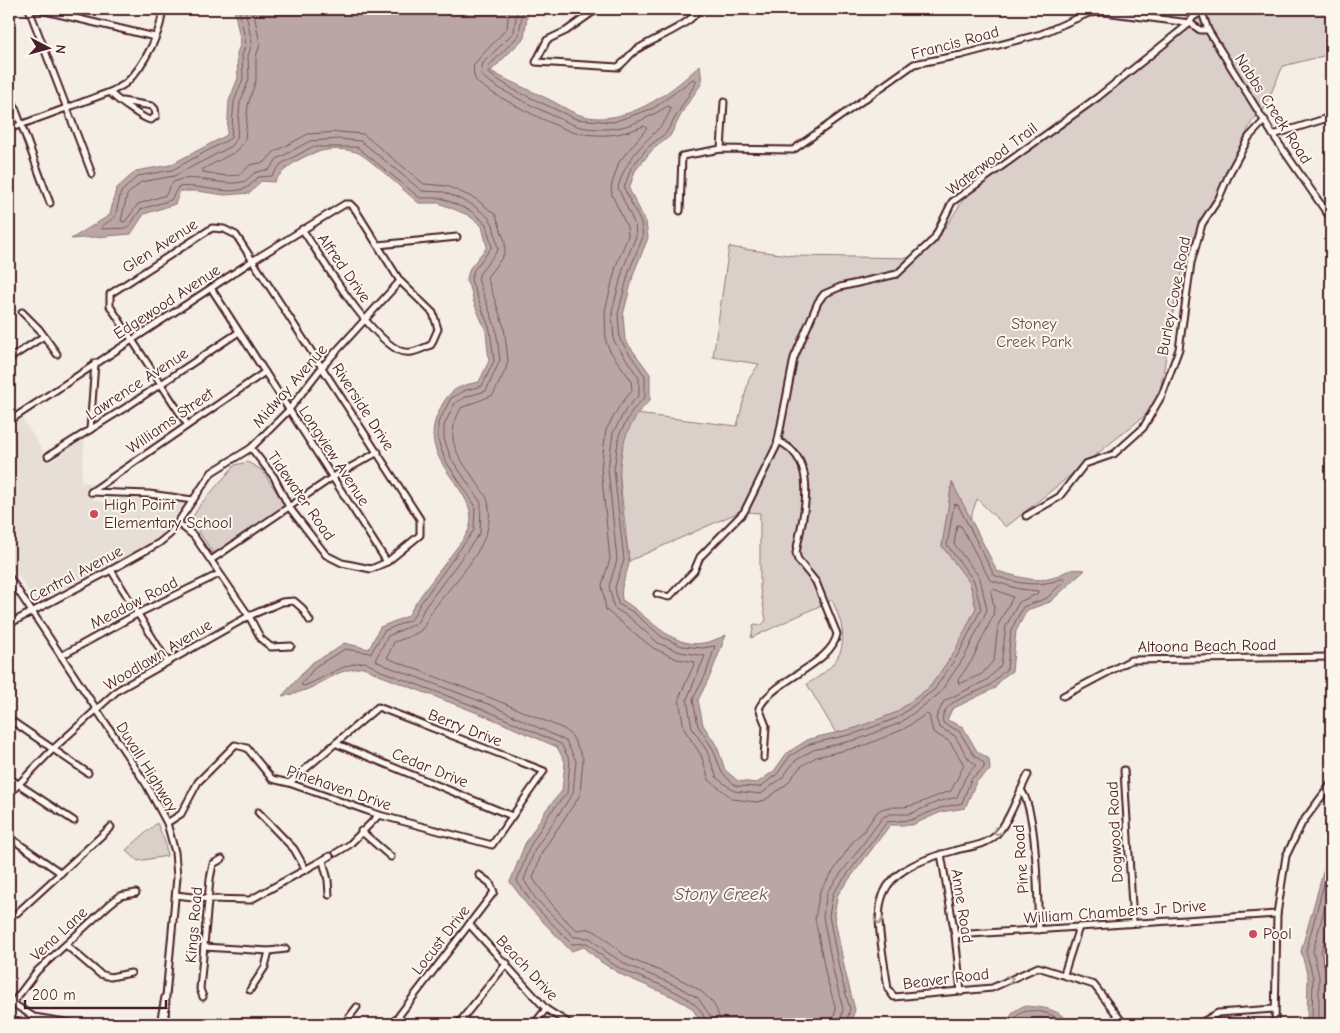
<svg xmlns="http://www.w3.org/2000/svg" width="1340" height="1033" font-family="'Comic Neue',sans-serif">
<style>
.built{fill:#e7dfd6}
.green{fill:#dbd0c9;stroke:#92787a}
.water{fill:#baa7a5;stroke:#8d7174}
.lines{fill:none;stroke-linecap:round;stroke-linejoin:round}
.shore{stroke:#77555c;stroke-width:1}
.minor-casing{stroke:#4a1f2b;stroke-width:9}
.minor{stroke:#fbf7ec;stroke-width:5}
.oneway{stroke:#ab9695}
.poi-dot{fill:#d1495b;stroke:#fbf7ec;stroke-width:2}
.labels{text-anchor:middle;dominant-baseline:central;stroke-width:4;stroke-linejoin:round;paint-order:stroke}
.street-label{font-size:16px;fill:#4a1f2b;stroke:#fbf7ec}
.park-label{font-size:16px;fill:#6e4b52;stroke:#fbf7ec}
.poi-label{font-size:16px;fill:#4a1f2b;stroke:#fbf7ec;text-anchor:start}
.water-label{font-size:18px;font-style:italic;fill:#714f56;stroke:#fbf7ec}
</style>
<rect width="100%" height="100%" fill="#f4eee4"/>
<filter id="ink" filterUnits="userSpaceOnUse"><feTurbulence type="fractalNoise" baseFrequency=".02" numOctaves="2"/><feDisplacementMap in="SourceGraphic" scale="10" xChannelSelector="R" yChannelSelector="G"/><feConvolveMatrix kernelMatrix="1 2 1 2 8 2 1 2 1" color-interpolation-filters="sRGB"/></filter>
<g filter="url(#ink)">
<path class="built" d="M22 418 50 462 85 438 81 482 94 484 90 492 94 500 103 502 110 497 181 502 184 504V509L171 528 148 546 38 603 35 602 9 562V426Z"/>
<g class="green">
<path d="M1136 9H1331V54L1283 66 1263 111 1252 121 1178 282 1158 405 1006 527 977 499 970 519 952 483 942 546 970 583 976 608 955 651 930 687 895 713 856 728 836 733 807 684C846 662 851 640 832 600L751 638 754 624 762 625 766 620 760 588V513L748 512V508L629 561 619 470 624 437 636 414 737 426 749 379 759 364 713 357 729 247 795 256 912 258 935 243 975 182 1040 140 1185 23 1186 14Z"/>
<path d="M247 462 262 470 287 508 215 556 191 520 200 505 235 465Z"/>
<path d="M157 823 165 842 167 856 138 861 126 850Z"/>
</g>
<g class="water">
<path d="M234 9H528L524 38 491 71C509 82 528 89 546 98 557 103 567 110 577 114 622 130 670 94 700 65L702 83 685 107 670 136 652 150 635 171 629 189 646 222 648 238 634 272 623 315 625 340 650 374V400C611 439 619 478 624 529 625 539 628 549 629 560 629 574 619 582 622 600 647 614 670 649 704 643 711 642 719 638 726 635L710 676 698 700 703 725 717 746 725 770 738 781 757 783 774 771 787 753 809 739 856 728 895 713 930 687 955 651 976 608 970 583 942 546 952 482 997 571C1013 575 1031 582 1048 579 1064 576 1064 567 1085 570L1050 602 1027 610 1016 631 1012 671 1002 678 995 688 952 709 947 720 963 727 977 751 989 759 990 770 976 782 965 808 941 812 912 825H890L838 894 834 915 845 971 855 1010 850 1024H702L692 1008 673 997 622 975 601 962 584 947 571 951 528 906 510 882 525 844 546 810 562 791 565 762 557 747 488 717 379 675 364 667C355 669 344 670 337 674 315 685 308 692 282 696L313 662 334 651 344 643 369 649 380 627 408 616C420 594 437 575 452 554 457 547 466 537 469 529 483 490 413 463 439 411 449 390 457 386 479 382L489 361 486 331 474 303 471 290 466 281 470 268 487 247 482 226 468 215 439 203H419C407 194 367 155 356 152 326 143 292 157 274 182L261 181 250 193 225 195 197 191H180L175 204 144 214 131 234 71 239 110 215 116 189 136 171 170 165 227 135 229 101 238 78 237 53 241 43Z"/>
<path d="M1331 844V1024H1307L1308 977 1301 951Z"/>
<path d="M1023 1006C1041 1007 1059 1008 1070 1024H1007L1013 1012Z"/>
</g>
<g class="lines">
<g class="shore">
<path d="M239 9 246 44 242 55 243 79 234 102 231 138 172 170 138 176 121 192 115 217 102 226V229L128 228 141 209 171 200 178 187C199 184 228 196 246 188 251 186 255 180 258 177L272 176 281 164 312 147H357L420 198H441L471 211 486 224 492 247 474 270 471 280 490 330 494 361 482 386 466 390 451 398 438 423V440L445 460 475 505 474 530 420 604 412 619 384 631 371 653 345 649 316 666 301 685 304 686C325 678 341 664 365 662L381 671 490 712 561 744 570 761 567 793 550 813 530 846 517 881 532 903 572 944 587 943C599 953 610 964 625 971 648 982 703 994 706 1024"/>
<path d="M245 9 252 43 248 56 249 79 240 103 237 138 232 146 174 176 141 182 127 195 121 221 125 222 138 204 166 195C168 190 170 185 174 182 190 172 222 187 242 182 253 179 248 171 269 170L277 159 310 141 339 139 361 141 422 191 444 192 473 205 488 217 493 224 498 250 480 273 478 279 496 329 500 360 486 391 468 396 455 403 444 425V439L451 458 481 503 480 533 425 607 417 623 388 636 375 660 384 665 493 706 566 741 576 761 573 793 535 849 524 880 536 899 574 937 590 938 608 953 627 965 677 986 698 998 711 1017 712 1024"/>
<path d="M253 9 260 44 256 57V80L248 105 245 140 237 151 203 169V172L226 176 240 175 250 165 265 162 274 152 308 134 339 132 363 134 424 184 447 186 476 199 496 215 505 242V251L502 258 487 277 504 327 508 360 506 369 493 395 461 408C442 443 460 457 479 486 482 491 487 496 488 502 498 543 454 580 433 610 428 616 427 624 421 630 414 636 402 639 394 642L387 658 496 700 564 729 572 736 583 758 580 795 542 852 533 878C538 887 569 928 578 930 581 930 585 928 589 929 601 932 617 951 629 958 658 973 719 984 720 1024"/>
<path d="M509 9 507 28 474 64C473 70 473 77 477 82 484 91 565 132 577 133 605 137 618 136 644 126L647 128 619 162 611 187 612 195 627 227 628 236 616 266 605 311 606 342 610 351 631 380 632 391 620 405 606 430 601 468 610 559 602 585 606 610 653 648 677 659 695 662 679 698 684 729 701 755 709 780 733 799 756 802 765 800 787 784 800 767 816 757 863 746 904 729 926 714 929 715 933 732 950 742 964 765 951 791C936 795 923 803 909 806 897 809 887 804 877 812L864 831 854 840 820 891 815 918 826 976 836 1009 832 1024"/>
<path d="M517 9 514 32 483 63 481 74C486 85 559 119 574 125 584 129 605 130 616 128 633 126 653 115 668 106L671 108C665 126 655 131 643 144 631 157 622 171 618 188L635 225 636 236 623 269 612 312 614 341 639 378V395L626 409 613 433 608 469 617 560 609 586 614 608 629 617 658 643 680 652 705 656 687 699 692 728 707 751 717 778 734 791 761 794 782 778 795 761 813 750 859 739 900 723 939 694 965 656 987 610 980 578 954 544 957 525 961 526 990 580 1019 589 1038 591 1037 594 1019 602 1006 626 1001 665 987 680 944 701 936 718 939 727 955 736 968 758 976 765 966 776 957 797 937 802 910 814H890L883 817 827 892 823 917 834 974 843 1009 840 1024"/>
<path d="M523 9 519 35 489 66 488 73 514 90 576 119 613 122 654 108 693 79 697 81 666 133 648 147 631 168 624 188 641 223 643 237 629 271 618 314 620 340 645 376V397L632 411 619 435 614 470 624 560 615 587 618 604 633 612 662 637 682 646 702 648 715 646 706 674 693 699 698 726 713 749 722 773 736 786 760 787 777 774 790 756 810 744 857 733 897 718 934 690 959 653 981 609 974 581 947 545 954 504 958 505 994 575C1016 584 1041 588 1063 578L1066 579 1047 598 1023 607 1011 630 1007 669C1000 673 996 681 990 685 976 695 938 700 943 723L959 731 973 754 984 763V768L971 779 962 803 940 808 911 820 887 822 833 893 829 916 840 973 850 1009 846 1024"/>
<path d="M994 589 1013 597 998 625 994 660 982 674 959 684 958 680 972 660 993 616 994 607 991 592Z"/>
<path d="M1012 1024C1015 1019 1017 1014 1023 1012 1034 1008 1057 1014 1064 1024"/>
<path d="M1312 1024 1313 977 1306 951 1331 857"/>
<path d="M1319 1024V976L1313 951 1331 884"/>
<path d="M1326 1024 1327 977 1321 952 1331 916"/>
</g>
<g class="minor-casing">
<g id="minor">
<path d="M29 9 92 174"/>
<path d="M37 9 155 37"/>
<path d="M597 9 566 31 547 40 536 62 618 67C625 62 629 55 636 50 650 40 694 24 698 9"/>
<path d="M1201 9 1208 30 1273 135 1331 219"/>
<path d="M9 91 50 203"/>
<path d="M110 92C114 98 145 120 151 120L156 116 155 109 152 106 122 101"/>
<path d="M9 129 110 92C116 89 123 86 127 82 143 67 163 30 162 9"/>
<path d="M1273 135 1331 117"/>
<path d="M721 149 724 102"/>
<path d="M680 211 682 156 721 149 793 150 914 64 961 55 1041 34 1089 13 1104 12 1190 23 1192 18 1201 12"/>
<path d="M378 245 457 237"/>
<path d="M211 288 387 562"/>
<path d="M22 312 39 329 57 354"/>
<path d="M9 359 44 336"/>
<path d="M9 421 252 261 345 204H350L355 209 400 281 433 313 438 329 431 345C420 349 410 356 398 350 364 330 325 263 302 229"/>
<path d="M187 424 110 306V294L212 228 224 229 236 235 420 519V535L387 562 371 569 342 563 326 555 289 507 274 477 251 448"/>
<path d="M90 430 95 363"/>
<path d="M48 456 128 406 239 332"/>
<path d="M91 492 265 372"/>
<path d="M91 492 149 494 193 500"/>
<path d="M1026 516 1059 497 1085 464 1114 454 1143 428 1162 395 1179 349 1191 263 1202 224 1219 198 1230 172 1249 137 1265 120"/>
<path d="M178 523 194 536 249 616 261 639 271 647 291 646"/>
<path d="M211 560 333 477 378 452"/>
<path d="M111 570 167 661"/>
<path d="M9 577 146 784 167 823 175 852 177 877 166 996 165 1024"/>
<path d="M657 594 669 597 694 571 700 557 744 512 777 445 794 358 818 302 824 294 840 287 897 274 934 239 952 202 1098 97 1190 23 1200 30H1208"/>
<path d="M9 624 111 570 159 543 170 534 212 472 251 448 288 411 322 367 400 281"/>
<path d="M61 656 137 614 219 574"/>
<path d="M1063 696 1131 660 1331 657"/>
<path d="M9 719 88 773"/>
<path d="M337 744 512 816"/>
<path d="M764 758 766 726 759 708C774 679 832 664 837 634L816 582 798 560 796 553C802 517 822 461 778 441"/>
<path d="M1124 770 1133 923"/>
<path d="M1028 775C1018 794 1010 820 996 835 986 846 966 847 953 851 860 875 877 910 888 989L894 997 992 988 1038 967 1094 985 1124 1024"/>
<path d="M9 778 74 821"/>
<path d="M1021 790C1038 813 1037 898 1039 930"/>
<path d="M9 794 53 749 118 690 249 616 282 602 294 601 302 608 310 621"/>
<path d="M258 812 294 849 306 870"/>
<path d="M167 823 181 814 198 782 235 745 247 748 272 779 289 783 379 815 492 845 544 771 378 707 289 783"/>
<path d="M361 831 391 857"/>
<path d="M9 837 61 873"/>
<path d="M336 853 349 845 379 815"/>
<path d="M941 854 955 935 961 992"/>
<path d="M323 861 328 880 329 895"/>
<path d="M176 895 209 899 250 900 330 856"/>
<path d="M17 913 111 827"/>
<path d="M469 924 546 1009 570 1024"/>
<path d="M955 935 1277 914"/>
<path d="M66 945 100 974 110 977 131 973"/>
<path d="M204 947 269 951 286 949"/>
<path d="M1064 974 1079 927"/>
<path d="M250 990 265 967 269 951"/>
<path d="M203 997 200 989 210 879 213 864 222 859"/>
<path d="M9 1001 34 1017 77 1024"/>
<path d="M9 1008 37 971 110 904 120 896 136 893"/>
<path d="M160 1024 165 997"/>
<path d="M344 1024 357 1007"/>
<path d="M397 1024 394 1022 494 892 490 883 479 875"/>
<path d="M458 1024 507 963"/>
<path d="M534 1024 546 1009"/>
<path d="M1199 1024 1218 1013 1274 1009"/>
<path d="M1275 1024 1277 914 1286 856 1302 823 1331 784"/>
</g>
</g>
<use href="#minor" class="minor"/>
</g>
<defs><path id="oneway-chevron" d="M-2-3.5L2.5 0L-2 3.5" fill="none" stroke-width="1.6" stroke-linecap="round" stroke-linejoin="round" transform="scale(1.25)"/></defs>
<g class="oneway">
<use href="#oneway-chevron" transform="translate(997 832) rotate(129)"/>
<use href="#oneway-chevron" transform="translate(879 921) rotate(84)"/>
<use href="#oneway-chevron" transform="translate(1010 979) rotate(-26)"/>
</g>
</g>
<g class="poi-dot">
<circle cx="94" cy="514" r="5"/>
<circle cx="1253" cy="934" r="5"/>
</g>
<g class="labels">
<g class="street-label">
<text transform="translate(955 43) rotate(-15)">Francis Road</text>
<text transform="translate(1273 109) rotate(57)">Nabbs Creek Road</text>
<text transform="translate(992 159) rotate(-37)">Waterwood Trail</text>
<text transform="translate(160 246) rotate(-33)">Glen Avenue</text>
<text transform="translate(344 268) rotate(55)">Alfred Drive</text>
<text transform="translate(1174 296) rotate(-79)">Burley Cove Road</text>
<text transform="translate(167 302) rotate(-33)">Edgewood Avenue</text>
<text transform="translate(137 384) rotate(-33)">Lawrence Avenue</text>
<text transform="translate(290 386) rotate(-49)">Midway Avenue</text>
<text transform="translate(363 407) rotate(57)">Riverside Drive</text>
<text transform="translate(170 421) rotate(-35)">Williams Street</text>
<text transform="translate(334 456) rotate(57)">Longview Avenue</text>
<text transform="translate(301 496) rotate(55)">Tidewater Road</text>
<text transform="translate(76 574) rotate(-28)">Central Avenue</text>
<text transform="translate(134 603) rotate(-27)">Meadow Road</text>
<text transform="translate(1207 646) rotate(-1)">Altoona Beach Road</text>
<text transform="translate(158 655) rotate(-31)">Woodlawn Avenue</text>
<text transform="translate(465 728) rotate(21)">Berry Drive</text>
<text transform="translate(147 767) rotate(58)">Duvall Highway</text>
<text transform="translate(430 768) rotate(22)">Cedar Drive</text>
<text transform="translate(339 788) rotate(19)">Pinehaven Drive</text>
<text transform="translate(1115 832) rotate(-93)">Dogwood Road</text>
<text transform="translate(1021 859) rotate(-94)">Pine Road</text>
<text transform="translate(962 906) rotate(81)">Anne Road</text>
<text transform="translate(1115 912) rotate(-4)">William Chambers Jr Drive</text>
<text transform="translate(194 925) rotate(-85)">Kings Road</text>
<text transform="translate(59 934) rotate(-43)">Vena Lane</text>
<text transform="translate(441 940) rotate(-52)">Locust Drive</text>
<text transform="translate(527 968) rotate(47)">Beach Drive</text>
<text transform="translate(946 979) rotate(-7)">Beaver Road</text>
</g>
<g class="park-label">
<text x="1034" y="324">Stoney<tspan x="1034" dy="18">Creek Park</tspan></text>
</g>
<g class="poi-label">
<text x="104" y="505">High Point<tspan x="104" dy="18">Elementary School</tspan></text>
<text x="1263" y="934">Pool</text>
</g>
<g class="water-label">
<text x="721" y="894">Stony Creek</text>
</g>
</g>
<rect width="1340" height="1033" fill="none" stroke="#fbf7ec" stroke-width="30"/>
<rect x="15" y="15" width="1310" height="1003" fill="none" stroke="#4a1f2b" stroke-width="2" filter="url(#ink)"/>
<g transform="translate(48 48) rotate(96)" stroke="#fbf7ec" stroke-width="4" paint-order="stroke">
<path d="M0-4L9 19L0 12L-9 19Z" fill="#4a1f2b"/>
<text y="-8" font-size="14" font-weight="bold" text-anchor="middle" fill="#4a1f2b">N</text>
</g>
<path d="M25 1000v8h141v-8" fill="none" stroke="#4a1f2b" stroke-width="2.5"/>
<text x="32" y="1000" font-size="15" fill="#4a1f2b" stroke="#fbf7ec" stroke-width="4" paint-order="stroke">200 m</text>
</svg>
